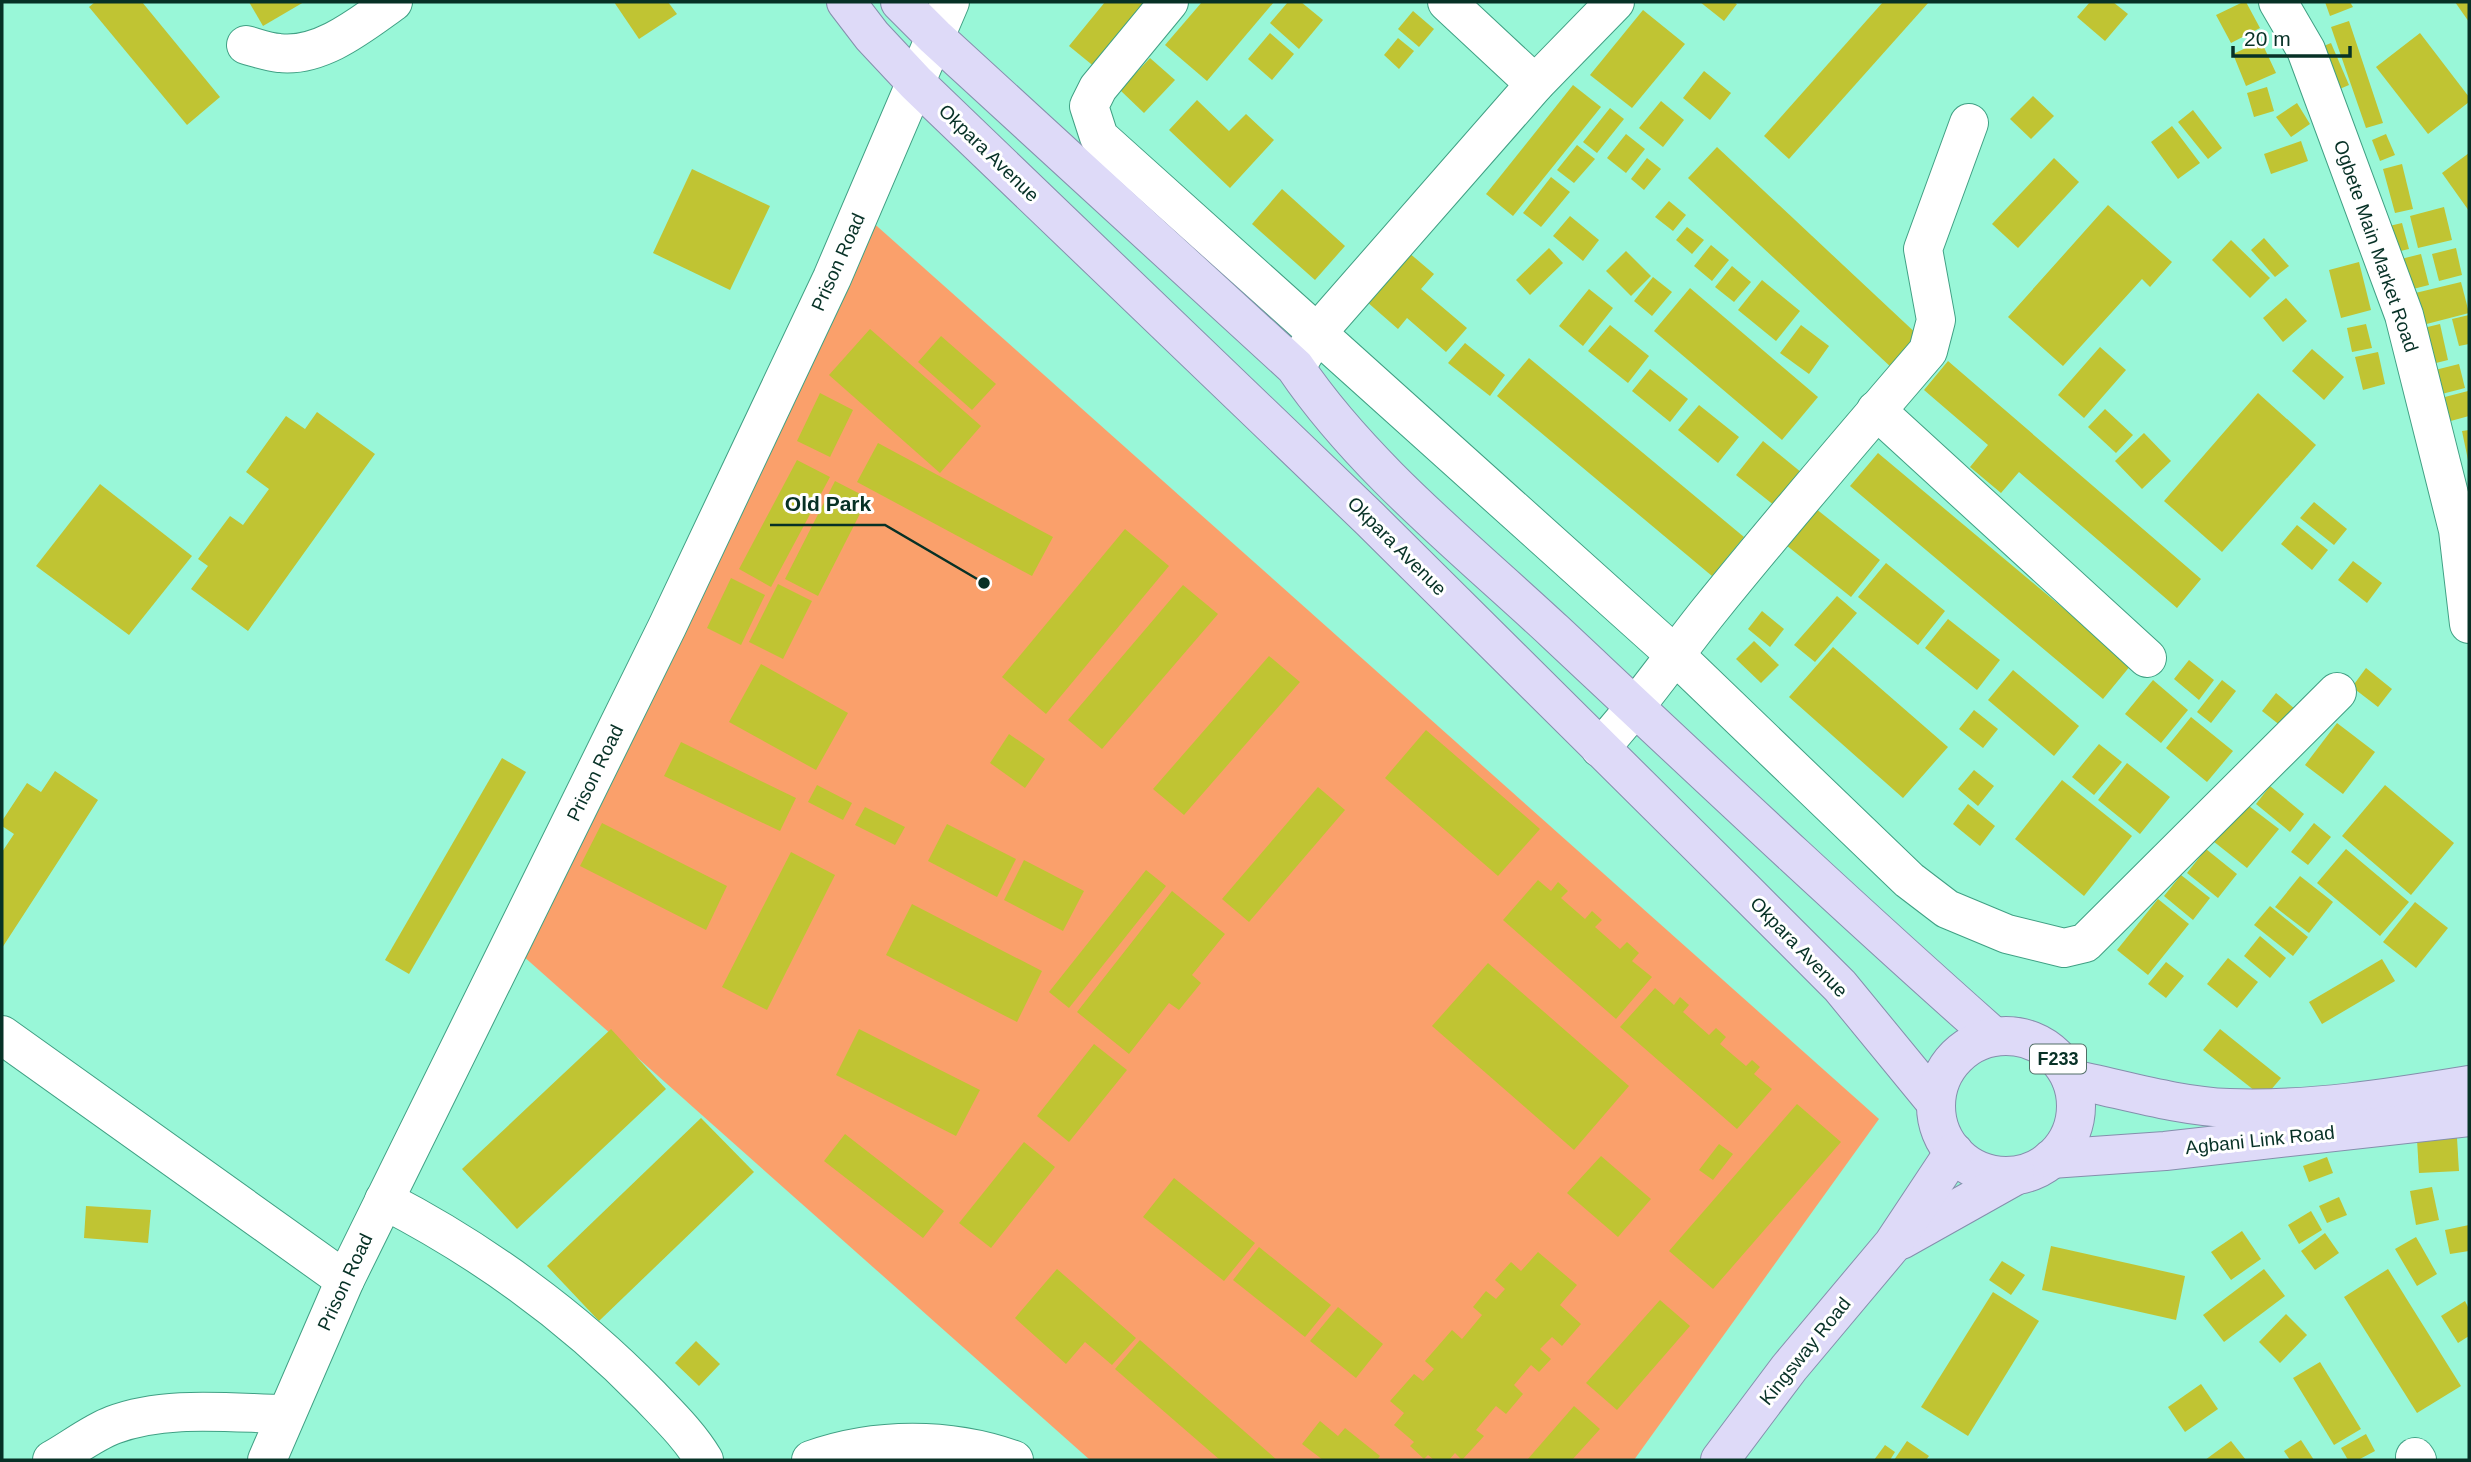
<svg xmlns="http://www.w3.org/2000/svg" width="2471" height="1462" font-family="Arial,sans-serif">
<style>
.green{fill:#faa06b}
.building{fill:#c0c433}
.lines{fill:none;stroke-linecap:round;stroke-linejoin:round}
.minor-casing{stroke:#40a084;stroke-width:40}
.tertiary-casing{stroke:#40a084;stroke-width:40}
.primary-casing{stroke:#848fac;stroke-width:40}
.minor{stroke:#fff;stroke-width:38}
.tertiary{stroke:#fff;stroke-width:38}
.primary{stroke:#dedaf8;stroke-width:38}
.labels{text-anchor:middle;dominant-baseline:central;stroke-width:6;stroke-linejoin:round;paint-order:stroke}
.shield{fill:#fff;stroke:#516f67;stroke-width:2}
.shield-label{font-size:18px;font-weight:bold;fill:#073126}
.street-label{font-size:19px;fill:#073126;stroke:#fff}
.leader{fill:none;stroke:#073126;stroke-width:2.5}
.callout-dot{fill:#073126;stroke:#fff;stroke-width:2.5}
.callout-label{font-size:21px;text-anchor:middle;font-weight:bold;fill:#073126;stroke:#fff;stroke-width:6;stroke-linejoin:round;paint-order:stroke}
</style>
<rect width="100%" height="100%" fill="#99f7d8"/>
<path class="green" d="M860 211 1879 1119 1634 1460H1090L522 955Z"/>
<g class="building">
<path d="M95 2H142L220 97 187 125 89 7Z"/>
<path d="M249 2H304L263 26Z"/>
<path d="M614 2H668L677 14 639 39Z"/>
<path d="M1105 2H1148L1096 68 1069 46Z"/>
<path d="M1202 2H1274L1207 81 1165 45Z"/>
<path d="M1288 2H1301L1323 20 1299 49 1270 23Z"/>
<path d="M1700 2H1733L1737 4 1724 21Z"/>
<path d="M1883 2H1929L1789 159 1764 136Z"/>
<path d="M2090 2H2113L2128 14 2105 41 2077 17Z"/>
<path d="M2243 2H2246L2260 28 2231 43 2216 15Z"/>
<path d="M2325 2H2350L2353 7 2330 16Z"/>
<path d="M2455 2H2469V22Z"/>
<path d="M1643 10 1685 44 1632 108 1590 75Z"/>
<path d="M1413 11 1434 29 1419 47 1398 29Z"/>
<path d="M2349 21 2383 123 2366 128 2331 27Z"/>
<path d="M1270 33 1294 54 1272 80 1248 59Z"/>
<path d="M2420 33 2469 97V102L2428 134 2376 67Z"/>
<path d="M1398 38 1414 51 1399 69 1384 55Z"/>
<path d="M2261 41 2276 73 2246 86 2233 54Z"/>
<path d="M2331 43 2349 85 2328 94 2309 52Z"/>
<path d="M1150 58 1175 80 1144 113 1120 90Z"/>
<path d="M1704 71 1731 93 1710 120 1683 98Z"/>
<path d="M1573 85 1601 107 1513 216 1486 194Z"/>
<path d="M2267 87 2274 111 2254 117 2247 93Z"/>
<path d="M2033 96 2054 116 2031 139 2010 119Z"/>
<path d="M1197 100 1229 131 1246 114 1274 140 1230 188 1169 130Z"/>
<path d="M1661 101 1684 120 1663 147 1639 128Z"/>
<path d="M2297 103 2310 124 2291 137 2276 117Z"/>
<path d="M1610 108 1624 119 1597 153 1583 142Z"/>
<path d="M2193 110 2222 148 2208 159 2178 122Z"/>
<path d="M2172 126 2200 163 2178 179 2151 142Z"/>
<path d="M1626 134 1645 149 1626 173 1607 158Z"/>
<path d="M2386 134 2395 155 2380 161 2372 140Z"/>
<path d="M2301 141 2308 161 2271 174 2264 154Z"/>
<path d="M1577 145 1595 159 1574 183 1557 170Z"/>
<path d="M1717 147 1921 338 1893 369 1688 178Z"/>
<path d="M2469 153V211L2442 173Z"/>
<path d="M1647 158 1661 169 1644 190 1631 179Z"/>
<path d="M2054 158 2079 182 2018 248 1992 224Z"/>
<path d="M2402 164 2413 209 2395 213 2383 169Z"/>
<path d="M692 169 770 206 730 290 653 253Z"/>
<path d="M1551 177 1570 192 1541 227 1523 213Z"/>
<path d="M1282 189 1345 246 1315 280 1252 224Z"/>
<path d="M1669 201 1686 215 1673 231 1655 217Z"/>
<path d="M2108 205 2172 262 2150 287 2142 279 2063 366 2008 317Z"/>
<path d="M2444 207 2452 240 2418 248 2410 216Z"/>
<path d="M1570 216 1599 240 1583 261 1553 236Z"/>
<path d="M2402 223 2409 249 2392 253 2385 227Z"/>
<path d="M1687 227 1704 240 1692 254 1676 240Z"/>
<path d="M2264 238 2289 266 2275 277 2251 250Z"/>
<path d="M2231 240 2270 278 2250 298 2212 260Z"/>
<path d="M1711 245 1729 260 1712 281 1694 266Z"/>
<path d="M1549 248 1563 263 1530 295 1516 280Z"/>
<path d="M2456 248 2462 275 2439 281 2432 254Z"/>
<path d="M1626 251 1651 276 1631 296 1606 271Z"/>
<path d="M1408 252 1434 274 1421 289 1467 328 1446 352 1407 318 1398 329 1366 301Z"/>
<path d="M2421 254 2429 285 2405 291 2397 260Z"/>
<path d="M2359 262 2371 310 2341 318 2329 270Z"/>
<path d="M1732 266 1751 282 1734 302 1715 287Z"/>
<path d="M1653 277 1672 292 1652 316 1634 301Z"/>
<path d="M1762 280 1800 311 1776 341 1738 310Z"/>
<path d="M2461 282 2469 313 2415 327 2407 295Z"/>
<path d="M1690 288 1818 397 1782 440 1654 331Z"/>
<path d="M1589 289 1613 308 1583 346 1559 326Z"/>
<path d="M2286 298 2307 321 2283 342 2263 318Z"/>
<path d="M2469 315V344L2459 346 2452 319Z"/>
<path d="M2366 324 2372 348 2352 352 2347 328Z"/>
<path d="M2440 324 2448 360 2428 365 2419 329Z"/>
<path d="M1610 325 1649 356 1628 383 1588 351Z"/>
<path d="M1801 325 1829 346 1809 374 1780 353Z"/>
<path d="M870 329 981 426 940 473 829 375Z"/>
<path d="M941 336 996 384 972 410 918 362Z"/>
<path d="M1465 343 1505 375 1490 396 1448 363Z"/>
<path d="M2100 347 2126 370 2084 418 2058 395Z"/>
<path d="M2312 349 2344 377 2324 400 2292 371Z"/>
<path d="M2378 352 2385 384 2363 390 2355 357Z"/>
<path d="M1529 358 1744 537 1712 576 1497 396Z"/>
<path d="M1948 361 2201 579 2177 608 2019 472 2001 493 1970 467 1988 445 1924 390Z"/>
<path d="M2459 364 2465 388 2438 395 2431 371Z"/>
<path d="M1650 369 1688 399 1670 422 1632 391Z"/>
<path d="M2468 391 2469 416 2447 422 2441 398Z"/>
<path d="M820 393 853 410 830 457 797 441Z"/>
<path d="M2258 393 2316 445 2222 552 2164 501Z"/>
<path d="M1699 405 1739 437 1718 463 1678 430Z"/>
<path d="M2105 409 2133 435 2116 453 2088 427Z"/>
<path d="M317 412 375 454 248 631 191 589 208 566 198 559 230 516 243 525 269 489 246 472 286 416 305 429Z"/>
<path d="M2469 430V460H2468L2462 431Z"/>
<path d="M2144 433 2171 461 2142 489 2115 461Z"/>
<path d="M1763 441 1802 473 1775 506 1736 475Z"/>
<path d="M878 443 1053 537 1032 576 857 482Z"/>
<path d="M1878 453 2131 665 2103 699 1850 486Z"/>
<path d="M797 460 830 477 771 587 739 569Z"/>
<path d="M835 481 868 498 818 596 785 579Z"/>
<path d="M100 484 192 556 129 635 36 566Z"/>
<path d="M2314 502 2347 529 2334 545 2300 518Z"/>
<path d="M1815 508 1880 560 1851 597 1786 545Z"/>
<path d="M2297 525 2328 550 2312 570 2281 544Z"/>
<path d="M1125 529 1169 566 1046 714 1002 677Z"/>
<path d="M2353 561 2382 583 2367 603 2338 580Z"/>
<path d="M1886 563 1945 611 1918 645 1858 597Z"/>
<path d="M731 578 765 595 741 645 707 628Z"/>
<path d="M778 584 812 601 783 659 749 642Z"/>
<path d="M1183 585 1218 614 1102 749 1068 720Z"/>
<path d="M1837 596 1857 613 1815 662 1794 645Z"/>
<path d="M1762 611 1784 629 1770 647 1748 629Z"/>
<path d="M1948 619 2000 660 1977 690 1925 648Z"/>
<path d="M1754 641 1779 665 1761 683 1736 659Z"/>
<path d="M1833 647 1948 747 1903 798 1789 697Z"/>
<path d="M1269 656 1300 682 1184 815 1153 789Z"/>
<path d="M2189 660 2214 680 2199 700 2174 679Z"/>
<path d="M761 664 848 713 816 770 729 722Z"/>
<path d="M2366 668 2392 689 2378 707 2352 687Z"/>
<path d="M2013 670 2079 726 2054 756 1988 700Z"/>
<path d="M2153 680 2188 710 2161 743 2125 714Z"/>
<path d="M2222 680 2236 691 2211 723 2197 712Z"/>
<path d="M2276 693 2295 709 2281 726 2262 711Z"/>
<path d="M1974 710 1998 729 1983 748 1959 729Z"/>
<path d="M2191 717 2233 751 2207 782 2166 748Z"/>
<path d="M2337 723 2375 752 2343 794 2305 765Z"/>
<path d="M1426 730 1540 829 1498 876 1385 778Z"/>
<path d="M1009 734 1045 759 1025 788 990 763Z"/>
<path d="M681 742 796 798 780 831 664 776Z"/>
<path d="M2099 744 2122 762 2094 795 2072 777Z"/>
<path d="M502 758 526 772 409 974 385 960Z"/>
<path d="M2127 763 2170 797 2140 834 2098 800Z"/>
<path d="M1974 770 1994 786 1978 806 1958 789Z"/>
<path d="M55 771 98 800 2 948V852L14 834 2 826V821L27 783 41 792Z"/>
<path d="M2062 780 2132 836 2084 896 2015 839Z"/>
<path d="M817 785 852 803 843 820 808 802Z"/>
<path d="M2385 785 2454 843 2411 895 2342 836Z"/>
<path d="M2270 786 2304 814 2290 832 2256 804Z"/>
<path d="M1318 787 1345 810 1249 922 1222 899Z"/>
<path d="M2245 803 2279 829 2247 868 2213 841Z"/>
<path d="M1968 804 1995 826 1980 846 1953 824Z"/>
<path d="M865 807 905 827 895 845 855 825Z"/>
<path d="M602 823 727 886 706 930 580 866Z"/>
<path d="M2314 823 2331 837 2308 865 2291 852Z"/>
<path d="M947 824 1016 859 997 897 928 861Z"/>
<path d="M2206 849 2237 874 2218 898 2187 873Z"/>
<path d="M2346 849 2409 902 2380 936 2317 883Z"/>
<path d="M791 852 835 875 767 1010 722 987Z"/>
<path d="M1024 860 1084 891 1063 931 1004 900Z"/>
<path d="M1146 870 1166 886 1069 1008 1049 992Z"/>
<path d="M2181 875 2210 898 2193 920 2164 896Z"/>
<path d="M2300 876 2333 902 2309 933 2275 907Z"/>
<path d="M1538 880 1551 891 1558 882 1568 891 1561 898 1585 919 1592 911 1602 920 1595 927 1620 949 1627 942 1639 953 1632 961 1652 977 1616 1019 1503 920Z"/>
<path d="M1172 891 1225 934 1192 975 1201 983 1179 1010 1169 1003 1129 1054 1077 1012Z"/>
<path d="M2158 899 2189 924 2148 975 2117 950Z"/>
<path d="M2415 902 2448 928 2416 968 2383 942Z"/>
<path d="M912 904 1042 971 1017 1022 886 955Z"/>
<path d="M2270 906 2308 937 2293 956 2254 925Z"/>
<path d="M2260 936 2286 958 2270 978 2244 956Z"/>
<path d="M2228 958 2258 982 2237 1008 2207 984Z"/>
<path d="M2382 959 2395 981 2322 1024 2309 1002Z"/>
<path d="M2166 962 2184 976 2166 998 2148 984Z"/>
<path d="M1488 963 1629 1086 1574 1150 1432 1026Z"/>
<path d="M1655 988 1674 1005 1680 997 1689 1005 1683 1012 1709 1035 1716 1028 1726 1037 1720 1044 1746 1066 1752 1060 1760 1067 1754 1074 1772 1089 1737 1129 1620 1027Z"/>
<path d="M611 1029 666 1089 517 1229 462 1169Z"/>
<path d="M859 1029 980 1090 956 1136 836 1075Z"/>
<path d="M2220 1029 2281 1078 2264 1098 2203 1050Z"/>
<path d="M1094 1044 1127 1070 1069 1142 1037 1116Z"/>
<path d="M1797 1104 1841 1142 1713 1289 1669 1251Z"/>
<path d="M701 1118 754 1172 599 1321 547 1266Z"/>
<path d="M845 1134 944 1211 923 1238 824 1161Z"/>
<path d="M2457 1138 2459 1171 2419 1173 2417 1140Z"/>
<path d="M1024 1142 1055 1167 991 1248 959 1223Z"/>
<path d="M1719 1144 1733 1154 1713 1180 1699 1170Z"/>
<path d="M1601 1156 1651 1199 1618 1237 1567 1193Z"/>
<path d="M2327 1157 2333 1173 2309 1182 2303 1166Z"/>
<path d="M1174 1178 1255 1243 1224 1281 1143 1217Z"/>
<path d="M2432 1187 2439 1220 2416 1225 2410 1191Z"/>
<path d="M2339 1197 2347 1215 2327 1223 2319 1206Z"/>
<path d="M86 1206 151 1210 148 1243 84 1238Z"/>
<path d="M2311 1211 2322 1230 2299 1244 2288 1225Z"/>
<path d="M2469 1225V1251L2450 1254 2445 1230Z"/>
<path d="M2242 1231 2261 1259 2231 1280 2211 1252Z"/>
<path d="M2325 1233 2339 1253 2315 1270 2301 1251Z"/>
<path d="M2416 1237 2437 1274 2417 1286 2395 1249Z"/>
<path d="M2051 1246 2185 1276 2176 1320 2042 1290Z"/>
<path d="M1259 1247 1331 1305 1305 1337 1233 1280Z"/>
<path d="M1538 1252 1577 1285 1560 1305 1581 1324 1562 1346 1552 1337 1540 1349 1551 1359 1539 1372 1531 1365 1514 1385 1523 1394 1506 1414 1496 1406 1476 1430 1484 1436 1462 1460 1455 1453 1449 1460H1434L1428 1455 1424 1459 1410 1446 1414 1442 1394 1425 1404 1413 1390 1401 1414 1374 1423 1381 1434 1369 1425 1361 1452 1330 1462 1339 1482 1315 1473 1307 1486 1291 1496 1299 1505 1289 1495 1280 1511 1262 1521 1271Z"/>
<path d="M2002 1261 2025 1275 2011 1295 1989 1280Z"/>
<path d="M1057 1269 1136 1338 1112 1365 1085 1342 1066 1364 1015 1318Z"/>
<path d="M2264 1269 2285 1296 2224 1342 2203 1315Z"/>
<path d="M2388 1269 2461 1386 2417 1413 2344 1297Z"/>
<path d="M1993 1292 2039 1321 1968 1436 1921 1407Z"/>
<path d="M1660 1300 1690 1326 1617 1410 1586 1383Z"/>
<path d="M2465 1301 2469 1309V1336L2458 1343 2441 1316Z"/>
<path d="M1338 1307 1383 1344 1356 1378 1310 1341Z"/>
<path d="M2286 1314 2307 1335 2280 1363 2259 1342Z"/>
<path d="M1140 1340 1277 1460H1220L1115 1369Z"/>
<path d="M696 1341 720 1364 699 1386 675 1363Z"/>
<path d="M2320 1362 2361 1429 2334 1445 2293 1378Z"/>
<path d="M2201 1384 2218 1409 2185 1432 2168 1407Z"/>
<path d="M1574 1406 1600 1429 1572 1460H1527Z"/>
<path d="M1320 1421 1338 1436 1345 1428 1380 1456 1377 1460H1323L1302 1444Z"/>
<path d="M2366 1434 2375 1451 2358 1460H2348L2341 1448Z"/>
<path d="M2301 1440 2314 1460H2290L2284 1451Z"/>
<path d="M1907 1441 1929 1456 1926 1460H1894Z"/>
<path d="M2231 1441 2246 1460H2205Z"/>
<path d="M1885 1445 1895 1452 1890 1460H1874Z"/>
</g>
<g class="lines">
<g class="minor-casing">
<g id="minor">
<path d="M1169 2 1098 88 1089 106 1099 137 1674 654 1909 880 1947 909 2007 934 2064 948 2085 943 2337 692"/>
<path d="M1447 2 1535 84"/>
<path d="M246 45C257 48 268 52 279 53 321 58 362 24 393 2"/>
<path d="M1302 357 1316 334 1535 84 1615 2"/>
<path d="M1876 410 2147 658"/>
<path d="M1600 748C1640 705 1672 657 1709 611 1780 523 1854 437 1928 351L1936 320 1923 249 1969 123"/>
<path d="M2 1035 345 1280"/>
<path d="M384 1200C481 1250 573 1317 649 1395 669 1416 689 1435 704 1460"/>
<path d="M2415 1457 2417 1460"/>
<path d="M52 1460C72 1449 92 1433 113 1425 165 1405 230 1413 285 1414"/>
<path d="M267 1460 345 1280 667 627 832 278 950 2"/>
<path d="M811 1460C875 1437 950 1437 1014 1460"/>
</g>
</g>
<g class="tertiary-casing">
<path id="tertiary" d="M2278 2 2306 50 2404 315 2458 530 2469 624"/>
</g>
<g class="primary-casing">
<g id="primary">
<path d="M846 2 872 36 916 83 1370 519 1747 893 1840 986 1936 1103"/>
<path d="M900 2 935 37 1295 367C1362 466 1466 549 1554 631 1699 767 1844 904 1993 1036"/>
<circle cx="2006" cy="1106" r="70"/>
<path d="M2071 1079C2122 1089 2176 1106 2229 1108 2310 1111 2390 1098 2469 1085"/>
<path d="M2051 1159 2165 1151 2469 1117"/>
<path d="M1901 1240 2015 1176"/>
<path d="M1720 1460 1789 1368 1893 1244 1954 1152"/>
</g>
</g>
<use href="#minor" class="minor"/>
<use href="#tertiary" class="tertiary"/>
<use href="#primary" class="primary"/>
</g>
<g class="labels">
<rect class="shield" x="2030" y="1044.5" width="56" height="29" rx="5"/>
<g class="shield-label">
<text x="2058" y="1059">F233</text>
</g>
<g class="street-label">
<text transform="translate(989 153) rotate(44)">Okpara Avenue</text>
<text transform="translate(2376 246) rotate(71)">Ogbete Main Market Road</text>
<text transform="translate(838 262) rotate(-66)">Prison Road</text>
<text transform="translate(1397 546) rotate(45)">Okpara Avenue</text>
<text transform="translate(595 773) rotate(-64)">Prison Road</text>
<text transform="translate(1799 947) rotate(46)">Okpara Avenue</text>
<text transform="translate(2260 1140) rotate(-6)">Agbani Link Road</text>
<text transform="translate(345 1282) rotate(-65)">Prison Road</text>
<text transform="translate(1805 1351) rotate(-51)">Kingsway Road</text>
</g>
</g>
<path class="leader" d="M984 583L885 525H770"/>
<circle class="callout-dot" cx="984" cy="583" r="7"/>
<g class="callout-label">
<text x="828" y="511">Old Park</text>
</g>
<rect width="2471" height="1462" fill="none" stroke="#073126" stroke-width="7"/>
<path d="M2233 46v10h117v-10" fill="none" stroke="#073126" stroke-width="3.5"/>
<text x="2244" y="46" font-size="21" fill="#073126" stroke="#ffffff" stroke-width="5" paint-order="stroke">20 m</text>
</svg>
